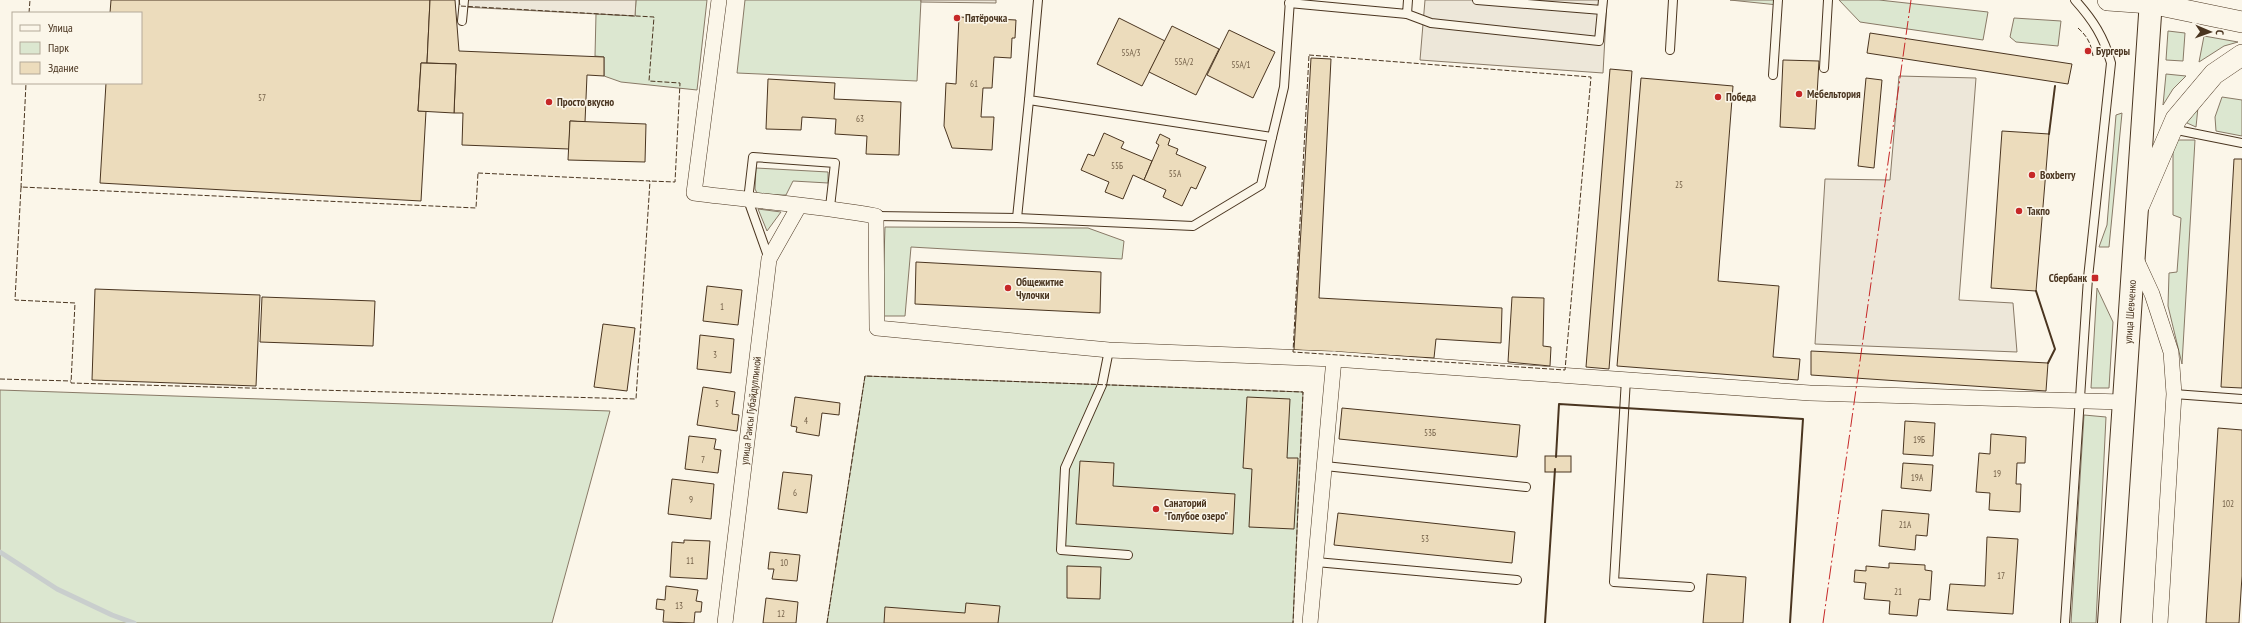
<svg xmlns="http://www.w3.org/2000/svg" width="2242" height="623" font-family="'PT Sans Narrow',sans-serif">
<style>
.green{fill:#dce7d0;stroke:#887966}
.parking{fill:#ede7d9;stroke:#887966}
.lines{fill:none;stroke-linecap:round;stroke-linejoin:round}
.stream{stroke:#c9cecd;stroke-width:5}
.building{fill:#ecdcbc;stroke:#4a3520}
.lane-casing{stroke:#4a3520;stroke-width:10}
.street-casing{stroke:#4a3520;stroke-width:16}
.secondary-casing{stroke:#4a3520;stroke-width:22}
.primary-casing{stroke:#4a3520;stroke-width:24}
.lane{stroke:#fbf6e9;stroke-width:8}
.street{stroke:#fbf6e9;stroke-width:15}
.secondary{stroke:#fbf6e9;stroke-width:21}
.primary{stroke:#fbf6e9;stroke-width:22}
.fence{stroke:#4a3520;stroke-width:1;stroke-dasharray:5 2;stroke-linecap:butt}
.wall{stroke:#4a3520;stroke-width:2}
.power{stroke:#c62828;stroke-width:1;stroke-dasharray:14 3 2 3;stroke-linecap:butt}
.poi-dot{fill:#c62828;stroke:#fbf6e9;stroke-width:1.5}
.labels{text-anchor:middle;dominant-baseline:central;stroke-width:3;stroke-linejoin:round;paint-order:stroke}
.number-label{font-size:9px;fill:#725f47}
.poi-label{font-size:11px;font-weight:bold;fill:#4a3520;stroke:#fbf6e9;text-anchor:start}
.street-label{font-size:11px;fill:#4a3520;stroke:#fbf6e9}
</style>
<rect width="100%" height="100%" fill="#fbf6e9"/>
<g class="green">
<path d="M636 0H707L697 90 621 82 604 76V57L595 56 596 14 635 16Z"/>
<path d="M745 0H921L917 81 737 73Z"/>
<path d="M1730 0H1778V5Z"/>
<path d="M1839 0H1879L1988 12 1983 40 1860 22Z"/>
<path d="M2014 18 2061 21 2058 46 2016 42 2010 37Z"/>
<path d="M2168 31 2185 33 2183 61 2166 60Z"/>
<path d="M2204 36 2238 42 2224 46 2199 62Z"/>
<path d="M2166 74 2186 76 2173 89 2163 105Z"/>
<path d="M2222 97 2242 100V136L2216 131 2215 117Z"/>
<path d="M2198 107 2196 127 2187 123 2184 115Z"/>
<path d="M2122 113 2109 247H2099L2107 225 2116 115Z"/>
<path d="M2178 140H2195L2182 364 2168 306 2169 273 2177 272 2181 218 2173 215V143Z"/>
<path d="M756 168 828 172V183L793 181 786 195H758L755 189Z"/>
<path d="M758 209 781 212 767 231Z"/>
<path d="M885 227 1088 228 1124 241 1122 259 911 247 905 316H882Z"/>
<path d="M2097 288 2113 322 2109 388H2091Z"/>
<path d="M865 376 1303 392 1293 623H827Z"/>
<path d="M0 390 610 411 552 623H0Z"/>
<path d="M2084 415 2106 417 2096 623H2071Z"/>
</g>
<g class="parking">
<path d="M464 0H636L635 16 463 7Z"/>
<path d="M921 0H996V3L921 2Z"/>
<path d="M1425 0H1607L1603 73 1420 60Z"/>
<path d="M1899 76 1976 78 1959 300 2013 303 2017 352 1815 344 1825 179 1890 180Z"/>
</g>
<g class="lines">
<path class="stream" d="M0 552 57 589 112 615 134 623"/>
</g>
<g class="building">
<path d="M111 0H430L427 63H421L418 111H426L421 201 100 183 106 83H141V13H110Z"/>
<path d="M430 0H455L459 51 604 57V76L587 75 585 122 570 121 569 149 462 145 463 113H454L456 64 427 63Z"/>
<path d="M959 17 1016 20 1015 38H1012L1011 58 994 57 992 88H983L981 117H994L992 150 952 148 944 126 946 83 956 84Z"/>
<path d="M1119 18 1165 41 1142 86 1097 64Z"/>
<path d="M1172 26 1219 49 1196 95 1149 72Z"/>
<path d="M1229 30 1275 52 1253 98 1207 75Z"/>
<path d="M1870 33 2072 64 2068 84 1867 53Z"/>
<path d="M1311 58 1331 59 1319 298 1502 308 1501 343 1436 339 1434 358 1294 350Z"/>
<path d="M1783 60 1819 61 1815 129 1780 127Z"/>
<path d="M421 63 456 64 454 113 418 111Z"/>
<path d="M1610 69 1632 71 1609 369 1586 367Z"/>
<path d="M1641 78 1733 86 1718 281 1779 286 1773 357 1800 359 1798 380 1617 366Z"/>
<path d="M1866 78 1882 80 1874 168 1858 166Z"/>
<path d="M768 79 835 83 834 99 901 102 899 155 866 154 867 136 835 134 836 119 802 117 801 130 766 129Z"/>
<path d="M570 121 646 124 645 162 568 160Z"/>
<path d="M2002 131 2049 134 2036 291 1991 288Z"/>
<path d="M1104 133 1124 142 1121 148 1152 161 1144 180 1133 175 1123 199 1105 192 1109 182 1081 170 1088 154 1094 156Z"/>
<path d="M1160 134 1170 139 1168 145 1178 149 1176 154 1206 167 1196 189 1191 187 1182 206 1163 197 1166 190 1144 180 1159 145 1156 143Z"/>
<path d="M2234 159H2242V388L2221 387Z"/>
<path d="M916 262 1101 272 1100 313 915 304Z"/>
<path d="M707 286 742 290 738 325 703 321Z"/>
<path d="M95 289 260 295 256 386 92 380Z"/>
<path d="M262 297 375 301 373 346 260 342Z"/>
<path d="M1512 297 1544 298 1543 346 1551 347 1550 366 1508 362Z"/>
<path d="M603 324 635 328 627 391 594 387Z"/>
<path d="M700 335 734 339 731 373 697 369Z"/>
<path d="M1811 351 2048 363 2046 391 1811 375Z"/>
<path d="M703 387 735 392 732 414 739 415 737 431 697 425Z"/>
<path d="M795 397 840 403 839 415 822 413 819 436 796 432 797 427 791 426Z"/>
<path d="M1247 397 1290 399 1287 458H1298L1294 529 1249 527 1252 469 1243 468Z"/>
<path d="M1342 408 1520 425 1517 457 1339 439Z"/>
<path d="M1905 421 1935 423 1933 456 1903 454Z"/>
<path d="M2218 428 2242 430V576L2239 623H2206Z"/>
<path d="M1991 434 2026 437 2025 463H2017L2016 484H2021L2020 512 1989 510 1990 493 1976 492 1979 453 1990 454Z"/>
<path d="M689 436 716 439 714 449 721 450 718 473 685 469Z"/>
<rect x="1545" y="456" width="26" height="16"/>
<path d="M1080 461 1114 463 1113 486 1235 494 1233 534 1076 524Z"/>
<path d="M1903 463 1933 465 1931 491 1901 488Z"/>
<path d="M783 472 812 475 807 513 778 509Z"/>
<path d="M672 479 714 484 711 519 668 514Z"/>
<path d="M1882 510 1929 514 1927 536 1916 535 1915 550 1879 546Z"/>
<path d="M1338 513 1515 532 1512 563 1334 545Z"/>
<path d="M1987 537 2018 539 2013 614 1947 610 1950 584 1985 586Z"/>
<path d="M684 540 710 541 707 579 670 577 672 542 684 543Z"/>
<path d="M770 552 800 555 797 581 772 579 774 569H768Z"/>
<path d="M1889 563 1925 565V570L1932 571 1930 600 1919 599 1917 616 1889 614 1890 601 1864 599 1866 583 1854 582 1855 570 1866 571V566L1889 568Z"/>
<path d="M1067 566 1101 567 1100 599 1067 598Z"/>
<path d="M1707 574 1746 577 1743 623H1703Z"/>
<path d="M666 586 698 590 696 601 702 602 701 612H695L694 623 663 622 664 610 656 609 657 599 665 600Z"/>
<path d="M766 598 798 602 796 623H763Z"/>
<path d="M966 603 1000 606 998 623H884L885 607 965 613Z"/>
</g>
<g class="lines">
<g class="lane-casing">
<g id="lane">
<path d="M1038 0 1029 100 1272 137 1284 87 1290 0"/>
<path d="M1477 0 1602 10 1603 0"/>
<path d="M1289 3 1407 14 1408 0"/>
<path d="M1407 14 1431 23 1599 41 1602 10"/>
<path d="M462 21 464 0"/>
<path d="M1670 50 1673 0"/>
<path d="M1824 68 1828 0"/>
<path d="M1773 75 1778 0"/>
<path d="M1029 100 1017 218 1193 226 1261 185 1272 137"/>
<path d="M2172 129 2242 143"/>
<path d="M876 216 1017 218"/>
<path d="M769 259 748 200 753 157 835 163 830 207"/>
<path d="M1109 350 1102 385 1065 468 1061 550 1128 555"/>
<path d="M1626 379 1614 582 1690 587"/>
<path d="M2174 394 2242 399"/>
<path d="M1325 466 1526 487"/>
<path d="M1316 562 1517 580"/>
<path d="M2065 623 2088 278 2111 63C2104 37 2093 20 2075 0"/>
</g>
</g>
<g class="street-casing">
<g id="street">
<path d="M719 0 694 193C755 201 816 205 876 216L877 328 1109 350 1334 359 1810 393 2123 402"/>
<path d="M2135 257 2152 294 2171 352 2174 394 2160 623"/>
<path id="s1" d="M725 623 769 259 799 206"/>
<path d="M1310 623 1334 359"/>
</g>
</g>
<g class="secondary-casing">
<g id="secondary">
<path d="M2108 0 2150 3 2242 22"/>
<path d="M2139 205 2176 119 2214 74 2242 55"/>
</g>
</g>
<g class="primary-casing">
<g id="primary">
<path id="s2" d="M2109 623 2151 0"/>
</g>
</g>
<use href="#lane" class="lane"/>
<use href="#street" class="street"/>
<use href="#secondary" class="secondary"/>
<use href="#primary" class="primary"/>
<g class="fence">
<path d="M459 0 460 6 654 17 649 81 680 83 675 182 649 181"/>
<path d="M29 13 30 0"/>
<path d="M2078 28C2087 36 2091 43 2093 56"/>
<path d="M1309 55 1591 77 1565 370 1293 352Z"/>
<path d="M478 173 650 181 636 399 71 383 75 303 15 300 21 187 476 208Z"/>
<path d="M22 187H21L26 83"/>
<path d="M0 379 71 381"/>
<path d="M827 623 865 376 1303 392 1293 623"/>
</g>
<g class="wall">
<path d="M2049 134 2055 86"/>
<path d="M2036 291 2055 349 2048 363"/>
<path d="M1556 457 1559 404 1803 419 1790 623"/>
<path d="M1545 623 1555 469"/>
</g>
<path class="power" d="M1823 623 1911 0"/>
</g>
<g class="poi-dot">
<circle cx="957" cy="18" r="4"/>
<circle cx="2088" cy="51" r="4"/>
<circle cx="1799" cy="94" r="4"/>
<circle cx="1718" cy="97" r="4"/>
<circle cx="549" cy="102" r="4"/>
<circle cx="2032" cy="175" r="4"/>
<circle cx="2019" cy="211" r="4"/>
<rect x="2091" y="274" width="8" height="8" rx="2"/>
<circle cx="1008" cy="288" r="4"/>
<circle cx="1156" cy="509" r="4"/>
</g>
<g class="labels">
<g class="number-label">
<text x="1131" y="52">55А/3</text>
<text x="1184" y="61">55А/2</text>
<text x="1241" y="64">55А/1</text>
<text x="974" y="83">61</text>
<text x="262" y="97">57</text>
<text x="860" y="118">63</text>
<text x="1117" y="165">55Б</text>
<text x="1175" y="173">55А</text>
<text x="1679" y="184">25</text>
<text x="722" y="306">1</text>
<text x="715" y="354">3</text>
<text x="717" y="403">5</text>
<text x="806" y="420">4</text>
<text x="1430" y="432">53Б</text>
<text x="1919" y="439">19Б</text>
<text x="703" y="459">7</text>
<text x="1997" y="473">19</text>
<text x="1917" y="477">19А</text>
<text x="795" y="492">6</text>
<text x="691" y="499">9</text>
<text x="2228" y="503">102</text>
<text x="1905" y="524">21А</text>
<text x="1425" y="538">53</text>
<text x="690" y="560">11</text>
<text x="784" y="562">10</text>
<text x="2001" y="575">17</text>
<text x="1898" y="591">21</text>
<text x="679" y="605">13</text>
<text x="781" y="613">12</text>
</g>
<g class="poi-label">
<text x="965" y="18">Пятёрочка</text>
<text x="2096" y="51">Бургеры</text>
<text x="1807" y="94">Мебельтория</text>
<text x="1726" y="97">Победа</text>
<text x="557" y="102">Просто вкусно</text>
<text x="2040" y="175">Boxberry</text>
<text x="2027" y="211">Такпо</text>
<text x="2087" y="278" text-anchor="end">Сбербанк</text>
<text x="1016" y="282">Общежитие<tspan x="1016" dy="13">Чулочки</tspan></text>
<text x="1164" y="503">Санаторий<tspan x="1164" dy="13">"Голубое озеро"</tspan></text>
</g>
<g class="street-label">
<text stroke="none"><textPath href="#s2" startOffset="312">улица Шевченко</textPath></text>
<text stroke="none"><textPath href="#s1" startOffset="214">улица Раисы Губайдуллиной</textPath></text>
</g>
</g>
<rect x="12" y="12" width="130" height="72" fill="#fbf6e9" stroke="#b4a999"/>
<rect x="20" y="25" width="20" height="6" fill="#fbf6e9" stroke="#b4a999"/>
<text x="48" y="32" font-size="12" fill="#4a3520">Улица</text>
<rect x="20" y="42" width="20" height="12" fill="#dce7d0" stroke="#b4a999"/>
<text x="48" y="52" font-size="12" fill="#4a3520">Парк</text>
<rect x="20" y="62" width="20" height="12" fill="#ecdcbc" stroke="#b4a999"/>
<text x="48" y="72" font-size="12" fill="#4a3520">Здание</text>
<g transform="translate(2210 32) rotate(92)" stroke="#fbf6e9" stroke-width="3" paint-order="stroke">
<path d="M0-3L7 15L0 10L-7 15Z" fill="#4a3520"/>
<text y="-6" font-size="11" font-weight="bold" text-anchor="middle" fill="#4a3520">С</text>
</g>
</svg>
